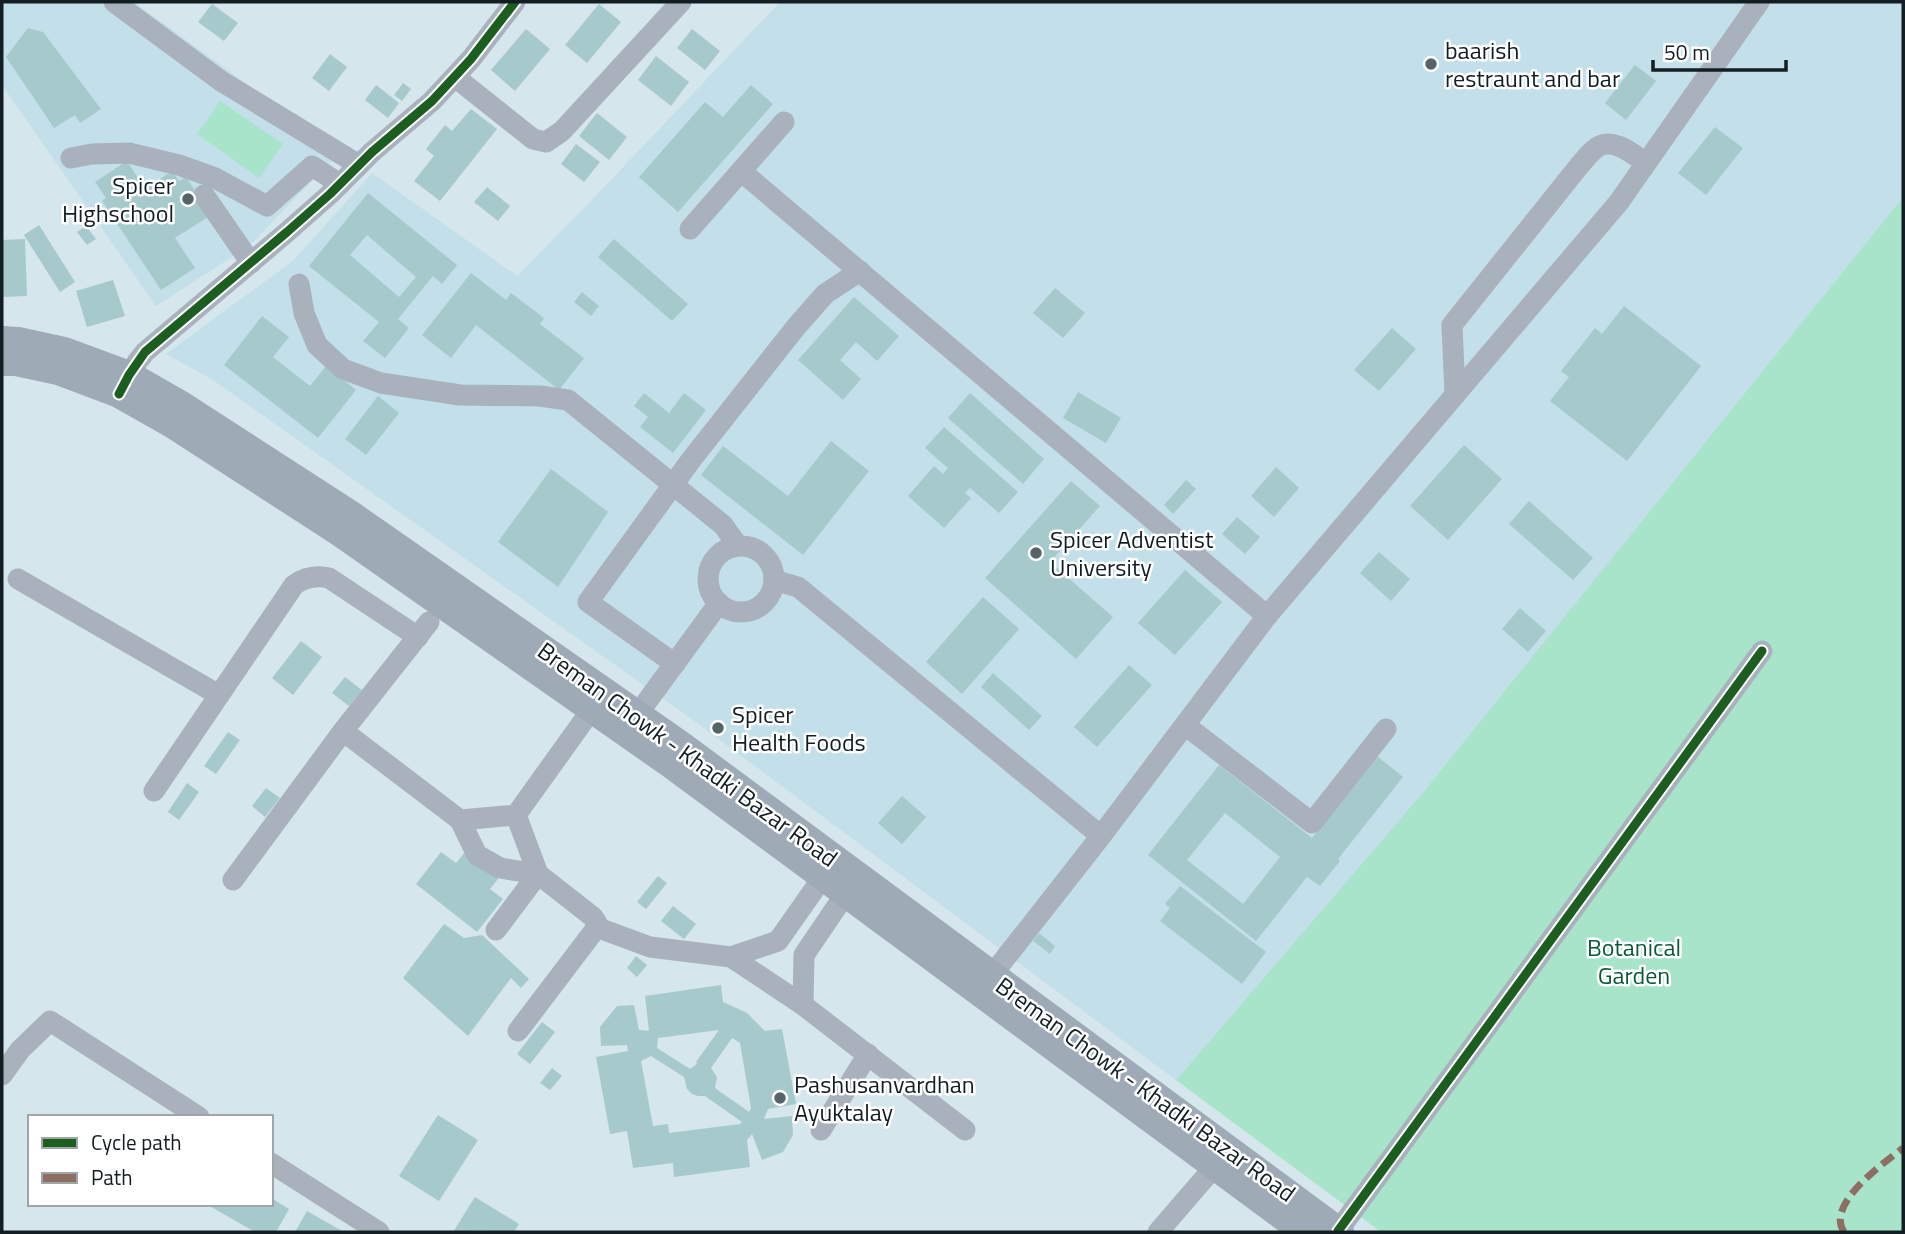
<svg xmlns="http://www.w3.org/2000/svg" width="1905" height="1234" font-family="'Titillium Web',sans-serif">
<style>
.built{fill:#c2dfea}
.green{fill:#a8e4c9}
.building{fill:#a6cacc;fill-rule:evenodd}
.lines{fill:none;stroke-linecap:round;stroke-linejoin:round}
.minor{stroke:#a8b1bc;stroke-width:21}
.major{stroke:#9eaab6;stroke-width:28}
.quiet{stroke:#8d6e63;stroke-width:7;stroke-dasharray:14 7;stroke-linecap:butt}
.cycleway-casing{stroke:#fff;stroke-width:13}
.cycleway{stroke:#1b5e20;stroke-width:9}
.poi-dot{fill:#566469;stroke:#fff;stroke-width:2.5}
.labels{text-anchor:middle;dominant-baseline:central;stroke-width:5;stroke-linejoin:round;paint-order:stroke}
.poi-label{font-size:24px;fill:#121e22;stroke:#fff;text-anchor:start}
.street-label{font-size:24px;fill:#121e22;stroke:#fff}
.park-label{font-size:24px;fill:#095936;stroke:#fff}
</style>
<rect width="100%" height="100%" fill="#d5e6ec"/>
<g class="built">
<path d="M2 2H134L340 152 249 246 156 306 2 85Z"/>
<path d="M780 2H1903V197L1420 796 1176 1080 700 725 213 380 166 354 293 261 372 173 517 276 590 202Z"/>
</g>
<g class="green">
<path d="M220 101 283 144 259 178 197 134Z"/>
<path d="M1903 197V1232H1381L1176 1080 1420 796Z"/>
</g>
<g class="building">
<path d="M212 4 238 23 224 41 198 22Z"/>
<path d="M599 4 621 22 587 63 565 45Z"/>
<path d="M28 28 43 32 101 109 80 123 75 115 54 128 6 57Z"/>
<path d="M526 29 550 49 515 91 491 70Z"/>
<path d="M692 29 720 51 705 70 677 48Z"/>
<path d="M330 54 347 67 329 91 312 78Z"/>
<path d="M656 56 689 82 671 106 638 80Z"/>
<path d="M1635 65 1656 81 1626 120 1605 103Z"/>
<path d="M403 83 411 89 402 101 394 95Z"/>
<path d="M376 85 399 103 388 118 365 100Z"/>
<path d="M751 85 773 104 678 212 639 177 705 102 723 117Z"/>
<path d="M471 109 497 129 440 201 414 181 434 156 426 149 445 125 452 131Z"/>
<path d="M597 113 627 137 609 160 579 136Z"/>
<path d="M1715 127 1743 148 1706 195 1678 173Z"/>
<path d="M576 144 600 162 584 182 561 164Z"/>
<path d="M127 161 145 189 172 171 179 181 186 177 211 215 175 238 195 268 161 290 102 201 106 198 95 182Z"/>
<path d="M487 187 510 206 498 221 474 202Z"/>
<path d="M368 193 457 265 442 284 433 276 398 319 409 328 385 358 363 341 379 322 309 266ZM367 235 416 277 399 297 350 255Z"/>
<path d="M39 225 75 282 60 292 24 235Z"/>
<path d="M86 226 96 239 87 245 77 232Z"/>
<path d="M25 239 27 296 2 297V240Z"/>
<path d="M614 239 688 304 672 321 598 257Z"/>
<path d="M471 273 506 300 511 293 544 318 540 324 584 358 559 390 476 325 451 358 422 335Z"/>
<path d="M113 280 125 316 87 327 76 291Z"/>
<path d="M1055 288 1085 313 1063 338 1033 313Z"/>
<path d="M582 292 599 306 591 316 574 302Z"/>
<path d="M854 297 899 336 877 361 856 342 840 360 861 379 843 400 798 360Z"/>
<path d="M1624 306 1701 366 1627 461 1550 401 1569 377 1561 371 1595 328 1602 334Z"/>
<path d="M262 316 289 337 273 357 310 386 326 366 356 390 318 438 224 365Z"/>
<path d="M1392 328 1416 349 1379 391 1354 370Z"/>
<path d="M1078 392 1121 418 1106 443 1063 418Z"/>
<path d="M644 393 669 413 684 393 706 410 673 453 640 427 648 417 634 406Z"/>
<path d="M970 393 1044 459 1023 484 948 418Z"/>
<path d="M378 396 399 413 366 455 345 439Z"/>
<path d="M944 427 1018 492 999 513 970 488 965 493 971 498 944 528 908 496 934 466 943 474 948 468 925 448Z"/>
<path d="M831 441 869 471 803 555 701 475 723 446 788 496Z"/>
<path d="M1464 445 1502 479 1448 540 1410 506Z"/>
<path d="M1276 467 1299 488 1274 517 1251 496Z"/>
<path d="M551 469 608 512 558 587 498 542Z"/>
<path d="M1186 480 1196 489 1173 514 1164 505Z"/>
<path d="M1071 481 1100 506 1050 562 1113 617 1076 659 985 578Z"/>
<path d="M1529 501 1593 558 1573 580 1509 524Z"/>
<path d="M1237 517 1260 537 1245 554 1222 534Z"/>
<path d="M1379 552 1410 579 1391 601 1360 573Z"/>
<path d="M1185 570 1222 602 1175 655 1138 623Z"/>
<path d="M983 597 1019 629 962 694 926 662Z"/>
<path d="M1520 608 1546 631 1528 652 1502 629Z"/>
<path d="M301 641 322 657 293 695 272 678Z"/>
<path d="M1129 665 1152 685 1097 747 1074 727Z"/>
<path d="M993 673 1042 716 1029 730 981 687Z"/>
<path d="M345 677 362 690 349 706 332 693Z"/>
<path d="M228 732 240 740 216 774 204 766Z"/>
<path d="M1377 756 1403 777 1338 859 1340 861 1320 886 1307 877 1256 941 1148 855 1219 765 1312 838ZM1225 813 1280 857 1243 904 1187 860Z"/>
<path d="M187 783 199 792 179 820 168 812Z"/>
<path d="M266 788 280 798 265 817 252 806Z"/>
<path d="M902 796 926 817 902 844 878 823Z"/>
<path d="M441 852 456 863 465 852 498 879 490 889 503 899 477 932 416 884Z"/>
<path d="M658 876 667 883 646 909 637 902Z"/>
<path d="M1180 886 1266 952 1242 984 1160 921 1170 908 1165 904Z"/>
<path d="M673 906 696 924 684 939 661 921Z"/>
<path d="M444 924 464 938 482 935 529 979 521 988 511 978 468 1036 403 978Z"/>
<path d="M1039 933 1055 946 1050 954 1033 941Z"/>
<path d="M636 956 647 965 637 977 627 968Z"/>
<path d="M721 985 723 1002 747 1013 765 1031 782 1029 796 1104 768 1109 764 1119 792 1116 793 1135 783 1152 762 1160 752 1134 747 1140 750 1167 674 1177 673 1163 633 1168 627 1131 610 1134 596 1057 628 1051 627 1045 601 1046 600 1027 617 1006 634 1005 639 1030 649 1031 645 996ZM719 1030 696 1062 697 1064 690 1069 657 1048 658 1038ZM732 1038 740 1043 751 1108 749 1112 715 1088 717 1077 711 1068ZM651 1056 684 1077 687 1089 692 1094 698 1096H705L742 1122 740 1124 669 1133 668 1124 653 1126 641 1061Z"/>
<path d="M542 1022 555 1032 530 1064 517 1054Z"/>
<path d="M552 1068 562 1076 550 1090 540 1083Z"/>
<path d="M438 1115 478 1140 439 1201 399 1176Z"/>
<path d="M475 1197 519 1224 514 1232H484L480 1230 478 1232H453Z"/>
<path d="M271 1198 289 1209 276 1232H255L206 1204H271Z"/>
<path d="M307 1211 344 1232H295Z"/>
</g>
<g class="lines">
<g class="minor">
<path d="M114 2 221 81 359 165"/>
<path d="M455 77 533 139 546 142 562 131 681 2"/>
<path d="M71 158 92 154 129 153 179 165 215 178 267 206 312 166 340 184"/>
<path d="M742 172 1267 616"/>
<path d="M204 195 251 263"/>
<path d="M690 229 784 122"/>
<path d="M299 284 304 313 317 345 343 369 381 383 460 395 540 396 568 400 723 525 738 546"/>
<path d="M123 386 137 362 145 352 287 232 330 194 372 152 432 101 471 59 515 2"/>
<path d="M1455 395 1452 325 1579 166C1584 161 1589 153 1595 149 1611 135 1633 154 1646 163"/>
<circle cx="741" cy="579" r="33"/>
<path d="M18 579 219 695"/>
<path d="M774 580 798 587 1101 836"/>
<path d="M675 664 588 602 691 460 796 327 825 294 860 271"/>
<path d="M1185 725 1312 823 1386 729"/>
<path d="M629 726 719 603"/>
<path d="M343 731 460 820 516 815 592 709"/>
<path d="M154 791 294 585C305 577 316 575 329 578L418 637"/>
<path d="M516 815 538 874 593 917 597 923 594 931 518 1031"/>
<path d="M460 820 477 855 500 868 538 874 496 930"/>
<path d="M233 880 343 731 429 622"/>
<path d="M596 927 650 947 731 957 778 941 823 877"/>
<path d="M731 957 803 1005 804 955 846 893"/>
<path d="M992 975 1101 836 1267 616 1619 202 1759 2"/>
<path d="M803 1005 965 1130"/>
<path d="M2 1075 20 1050 50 1021 199 1117"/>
<path d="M821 1130 868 1054"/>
<path d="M271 1163 379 1232"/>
<path d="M1338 1231 1762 651"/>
<path d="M1158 1232 1215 1166"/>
</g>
<g class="major">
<path d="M2 340 18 341 64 351 129 375 183 406 350 514 681 745 1340 1232"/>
<path d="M2 362H16L58 371 119 394 172 424 339 532 669 763 1304 1232"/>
</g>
<path class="quiet" d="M1844 1232C1825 1204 1884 1163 1903 1148"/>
<g class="cycleway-casing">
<g id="cycleway">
<path d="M119 394 129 375 145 352 287 232 330 194 372 152 432 101 471 59 515 2"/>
<path d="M1338 1231 1762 651"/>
</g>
</g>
<use href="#cycleway" class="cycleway"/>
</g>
<g class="poi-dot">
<circle cx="1431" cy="64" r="7"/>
<circle cx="188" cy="199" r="7"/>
<circle cx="1036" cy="553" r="7"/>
<circle cx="718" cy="728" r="7"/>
<circle cx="780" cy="1098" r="7"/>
</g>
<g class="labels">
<g class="poi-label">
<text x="1445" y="50">baarish<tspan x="1445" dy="28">restraunt and bar</tspan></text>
<text x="174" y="185" text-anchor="end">Spicer<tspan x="174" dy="28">Highschool</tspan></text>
<text x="1050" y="539">Spicer Adventist<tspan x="1050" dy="28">University</tspan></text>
<text x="732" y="714">Spicer<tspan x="732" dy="28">Health Foods</tspan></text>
<text x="794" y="1084">Pashusanvardhan<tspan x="794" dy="28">Ayuktalay</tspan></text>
</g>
<g class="street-label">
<text transform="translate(688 754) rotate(36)">Breman Chowk - Khadki Bazar Road</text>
<text transform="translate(1146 1089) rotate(36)">Breman Chowk - Khadki Bazar Road</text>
</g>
<g class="park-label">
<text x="1634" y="947">Botanical<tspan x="1634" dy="28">Garden</tspan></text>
</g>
</g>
<rect width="1905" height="1234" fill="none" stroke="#121e22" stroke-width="7"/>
<rect x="28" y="1115" width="245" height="91" fill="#ffffff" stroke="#a0a5a7" stroke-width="2"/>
<rect x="42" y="1138" width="35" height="10" fill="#1b5e20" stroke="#a0a5a7" stroke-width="2"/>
<text x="91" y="1150" font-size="21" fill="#121e22">Cycle path</text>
<rect x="42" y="1173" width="35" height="10" fill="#8d6e63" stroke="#a0a5a7" stroke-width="2"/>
<text x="91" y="1185" font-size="21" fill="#121e22">Path</text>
<path d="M1653 60v10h133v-10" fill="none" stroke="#121e22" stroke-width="3.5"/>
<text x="1664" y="60" font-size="21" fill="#121e22" stroke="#ffffff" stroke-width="5" paint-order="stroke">50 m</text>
</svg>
